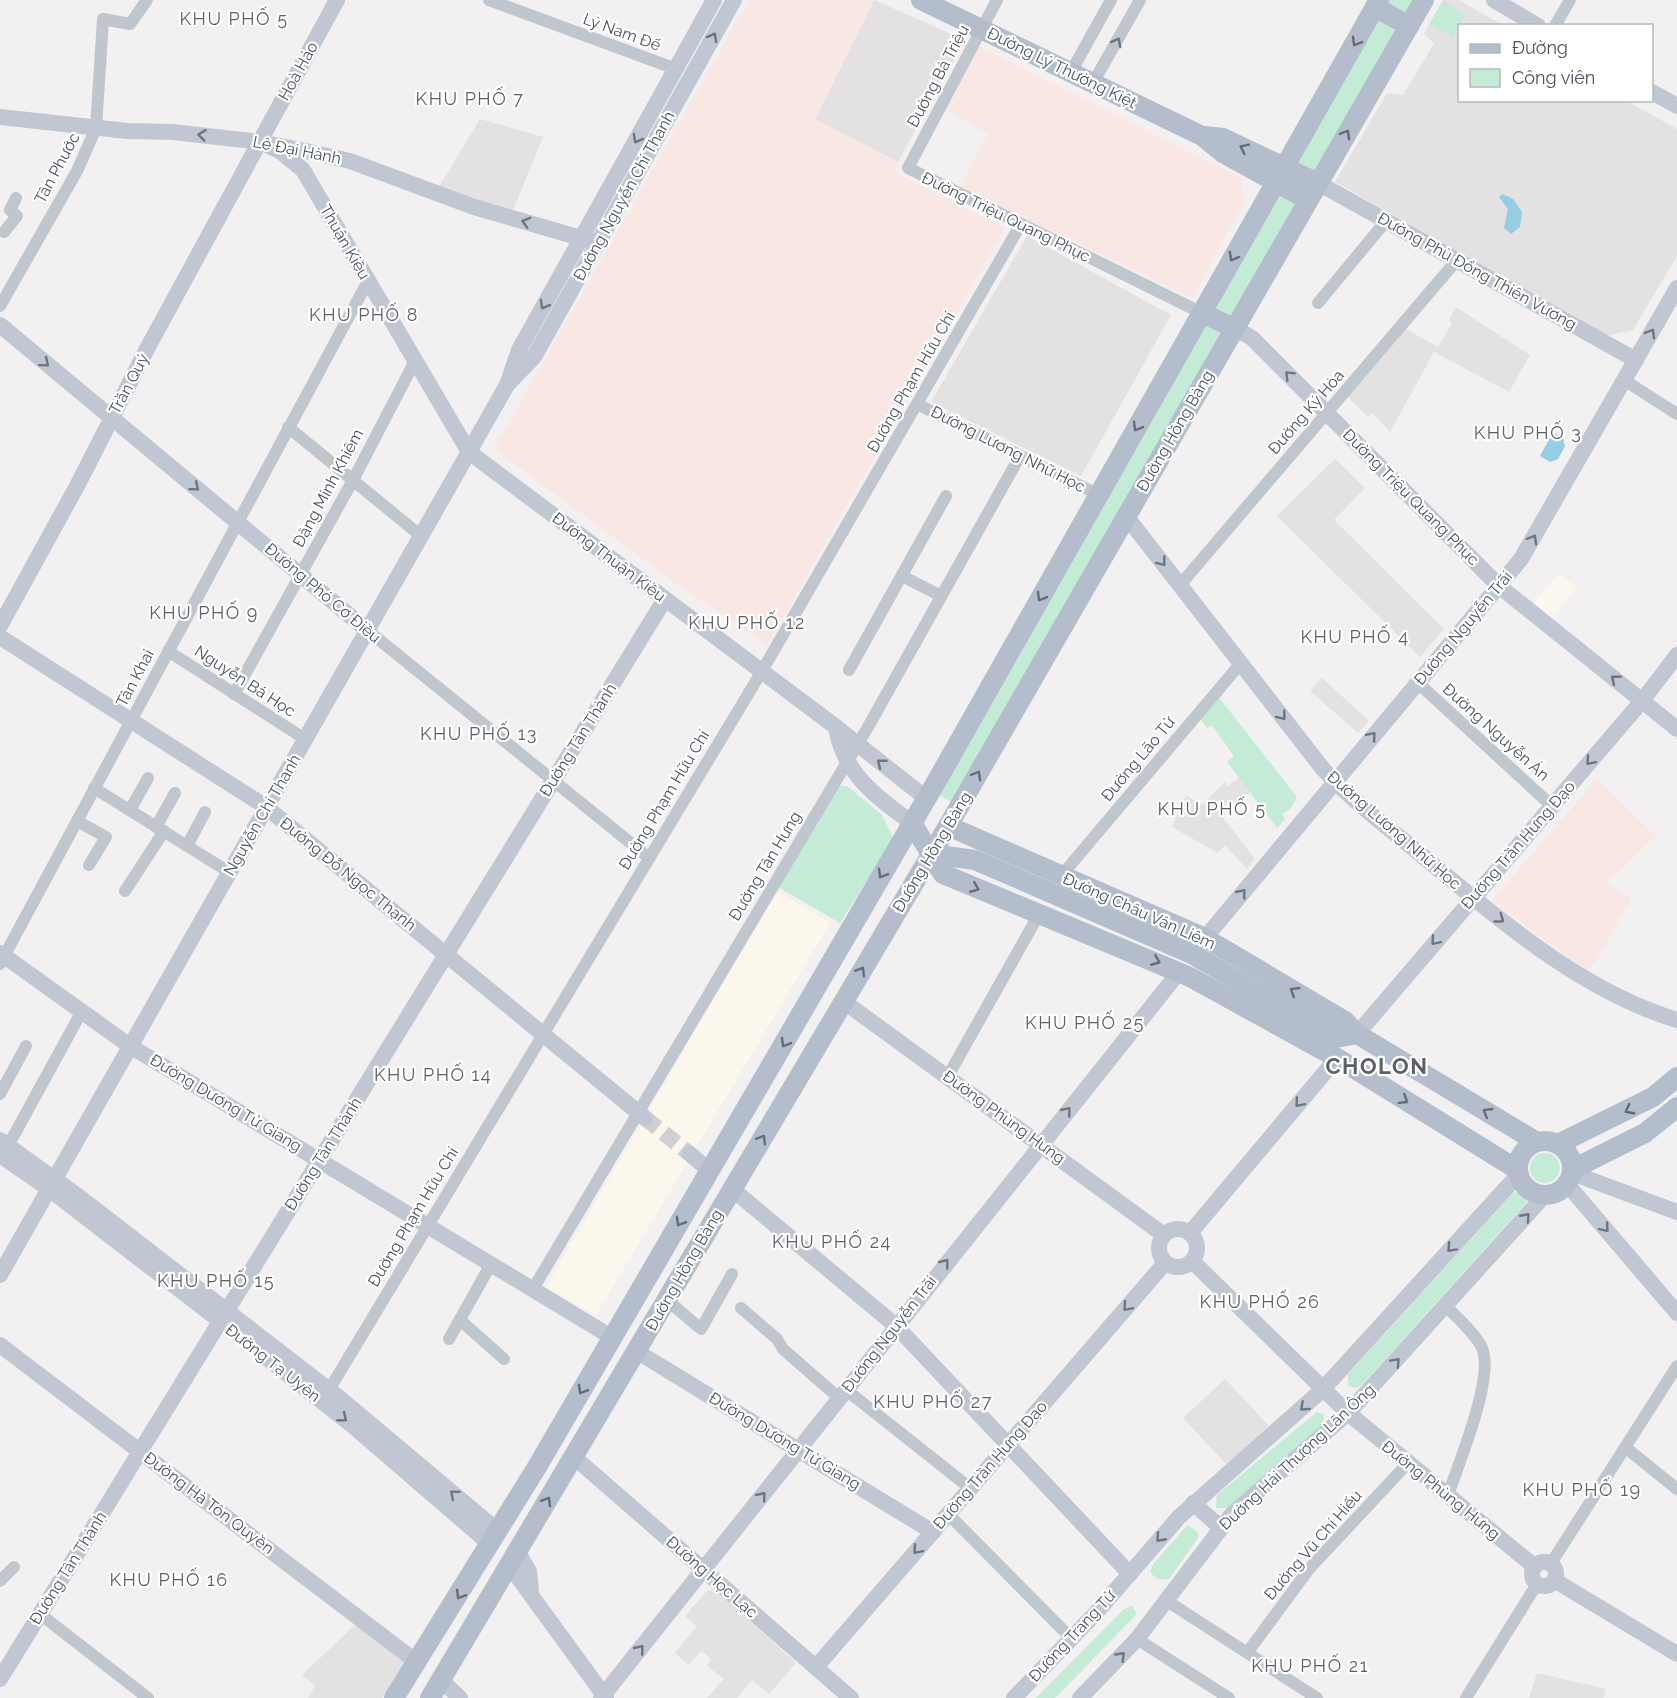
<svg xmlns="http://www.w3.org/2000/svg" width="1677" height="1698" font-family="Raleway,sans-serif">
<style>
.commercial{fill:#fbf7ec}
.education{fill:#e3e1e1}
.medical{fill:#f9e7e3}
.green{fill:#c3ebd6}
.water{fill:#95cde3}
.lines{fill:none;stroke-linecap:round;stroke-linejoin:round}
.secondary-tunnel{stroke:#d0d0d2;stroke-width:16;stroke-dasharray:16 8;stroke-linecap:butt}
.street{stroke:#c0c6cd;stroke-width:12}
.secondary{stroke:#c0c7d2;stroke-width:16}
.primary{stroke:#b3bdcc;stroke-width:20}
.oneway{stroke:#6d757f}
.oneway2{stroke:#6d757d}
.oneway3{stroke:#646d77}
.labels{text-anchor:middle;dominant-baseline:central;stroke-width:4.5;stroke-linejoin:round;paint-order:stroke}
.street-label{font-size:16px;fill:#4a525b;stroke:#fff}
.neighbourhood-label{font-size:18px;letter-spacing:1.5px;fill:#5d6064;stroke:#fff}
.district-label{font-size:22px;font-weight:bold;letter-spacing:1.5px;fill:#5d6064;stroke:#fff}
</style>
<rect width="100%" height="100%" fill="#f2f0f0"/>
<g class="commercial">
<path d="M1559 574 1578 588 1551 618 1533 604Z"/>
<path d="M777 891 830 923 596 1315 546 1287Z"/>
</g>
<g class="education">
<path d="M874 0 965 40 898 162 815 119Z"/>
<path d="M1443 0H1459L1502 25 1460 26V100L1627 101 1677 129V256L1633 330 1605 336 1335 182 1387 93 1403 95 1429 52 1434 43 1424 34Z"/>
<path d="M480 119 543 137 511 215 438 188Z"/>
<path d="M1027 236 1171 315 1081 476 931 402Z"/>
<path d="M1456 307 1530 355 1509 392 1434 352 1390 432 1372 413 1368 417 1348 397 1406 329 1438 347 1452 323 1449 320Z"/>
<path d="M1335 459 1365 488 1334 520 1444 629 1420 657 1277 516Z"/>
<path d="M1322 678 1369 721 1358 733 1310 691Z"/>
<path d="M1239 778 1250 792 1221 815 1255 859 1247 869 1225 845 1218 853 1172 827 1186 795 1202 805 1225 782 1228 786Z"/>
<path d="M1225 1379 1269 1426 1227 1465 1183 1418Z"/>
<path d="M715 1590 796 1663 769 1694 752 1680 737 1698H707L724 1679 707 1666 711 1659 701 1651 689 1665 675 1653 697 1626 685 1616 707 1591Z"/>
<path d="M356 1624 409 1660 382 1698H308L315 1686 302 1675Z"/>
<path d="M1537 1673 1606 1689 1603 1698H1529Z"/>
</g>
<g class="medical">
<path d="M749 0H874L815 119 898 162 894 172 1005 228 767 645 677 584 494 449Z"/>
<path d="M979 46 1241 178 1245 200 1193 298 960 187 988 134 945 108Z"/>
<path d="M1597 779 1656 836 1606 883 1632 898 1589 972 1492 901Z"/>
</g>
<g class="green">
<path d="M1388 0H1416L1317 176 1296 164Z"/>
<path d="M1443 1 1466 14 1452 37 1429 24Z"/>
<path d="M1280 193 1297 203 953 803 936 793Z"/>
<path d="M1217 695 1297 797 1290 809 1282 814 1285 819 1277 828 1227 762 1234 756 1212 725 1207 728 1199 717Z"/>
<path d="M839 786H847L882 815 894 839 840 923 778 887Z"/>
<circle cx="1545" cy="1168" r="15"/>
<path d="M1519 1191 1525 1192 1527 1198 1525 1204 1361 1386 1355 1388 1348 1385V1374L1513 1193Z"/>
<path d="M1317 1412 1324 1415 1323 1425 1227 1508H1216L1217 1495Z"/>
<path d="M1188 1525 1198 1533V1538L1169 1579C1161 1581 1156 1579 1150 1572L1153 1564Z"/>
<path d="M1132 1606 1137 1614 1055 1698H1036L1123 1610Z"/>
</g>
<g class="water">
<path d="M1502 194 1513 199 1522 212 1520 227 1511 234 1504 228 1508 209 1499 197Z"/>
<path d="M1553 432 1563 438 1565 446 1558 459 1550 462 1540 456Z"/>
</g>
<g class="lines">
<path class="secondary-tunnel" d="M645 1118 690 1154"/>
<g class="street">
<path d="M489 0 676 69"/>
<path d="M997 0 908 168 1202 313"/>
<path d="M1555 26 1570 0"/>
<path d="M1071 72 1111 0"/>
<path d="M1093 83 1140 0"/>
<path d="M4 232 17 216 10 210 16 198"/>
<path d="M1318 303 1386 221"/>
<path d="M0 306 77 171 96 128 103 19 130 24 147 0"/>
<path d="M1624 380 1677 414"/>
<path d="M917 404 1099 495"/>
<path d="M288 427 421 536"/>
<path d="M902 576 941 596"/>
<path d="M1180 585 1457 260"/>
<path d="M367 630 648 857"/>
<path d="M168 651 305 739"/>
<path d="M849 670 946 496"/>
<path d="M1417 682 1552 806"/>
<path d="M234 694 352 482 415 361"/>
<path d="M94 788 229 872"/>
<path d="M130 810 148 778"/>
<path d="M77 821 106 837 89 865"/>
<path d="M156 827 175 793"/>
<path d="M187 846 205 812"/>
<path d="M1061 876 1241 663"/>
<path d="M125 891 164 831"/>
<path d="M0 964 368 281"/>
<path d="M948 1076 1039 914"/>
<path d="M0 1094 26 1046"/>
<path d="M8 1146 82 1011"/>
<path d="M533 1289 868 727 1020 456"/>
<path d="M667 1300 701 1329 732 1274"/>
<path d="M1446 1306C1458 1319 1475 1333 1482 1348 1495 1377 1458 1465 1448 1495"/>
<path d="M741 1308 777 1339 783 1349 839 1398"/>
<path d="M460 1320 504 1359"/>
<path d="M449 1339 491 1264"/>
<path d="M845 1389 970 1488"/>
<path d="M329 1390 762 671 1021 224"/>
<path d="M1625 1447 1677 1489"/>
<path d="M948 1514 1072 1639"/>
<path d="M1550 1565 1677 1366"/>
<path d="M0 1581 14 1567"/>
<path d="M1167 1601 1317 1698"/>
<path d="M40 1614 148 1698"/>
<path d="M1137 1639 1229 1698"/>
<path d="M1247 1653 1309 1569 1408 1463"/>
<path d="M1466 1698 1537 1584"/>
</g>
<g class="secondary">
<path d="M1494 0 1538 26"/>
<path d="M1652 92 1677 106"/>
<path d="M0 117 127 131 173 132 260 142 301 150 350 161 474 207 598 243"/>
<path d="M260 142 280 151 303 170 469 452 836 727 927 799"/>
<path d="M1318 183 1636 360"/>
<path d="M0 325 367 630"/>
<path d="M1234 328 1252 338 1499 586 1677 729"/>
<path d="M507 385 534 357 734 0"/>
<path d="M1126 516 1323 769C1351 800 1386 826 1419 853 1497 917 1578 990 1677 1020"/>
<path d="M0 626 77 486 148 347 337 0"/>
<path d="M0 637 266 807 645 1118"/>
<path d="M836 727C843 773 876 797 912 823"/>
<path d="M1205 938 1521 559 1677 288"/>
<path d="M0 953 130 1046 613 1338"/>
<path d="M843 1001 1164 1235"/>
<path d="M1357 1034 1642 701 1677 655"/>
<path d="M0 1140 82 1199 337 1396 499 1532"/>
<path d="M690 1154 710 1171"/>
<path d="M0 1155 49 1189 215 1317"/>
<path d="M1572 1173 1677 1212"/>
<path d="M1567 1184 1677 1313"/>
<path d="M732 1189 895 1325 1130 1574"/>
<circle cx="1178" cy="1248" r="19"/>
<path d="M1190 1233 1337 1058"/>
<path d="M1192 1261 1348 1413 1535 1567"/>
<path d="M0 1275 507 385 519 350 714 0"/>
<path d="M0 1345 418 1663"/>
<path d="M636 1351 933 1532"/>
<path d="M263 1355 353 1426 491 1545"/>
<path d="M574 1457 851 1698"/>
<path d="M1193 1503 1220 1527"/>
<path d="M517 1551 529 1571 531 1590"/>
<circle cx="1544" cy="1574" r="12"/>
<path d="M509 1565 606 1698"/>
<path d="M1554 1580 1677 1654"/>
<path d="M816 1667 1165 1263"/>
<path d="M0 1679 665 599"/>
<path d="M442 1681 460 1698"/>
<path d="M601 1698 1179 972"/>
<path d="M1014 1698 1094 1615 1179 1517 1322 1390 1519 1174"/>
<path d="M1080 1698 1137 1639 1232 1514 1348 1413 1545 1195"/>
</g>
<g class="primary">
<path d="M921 0 1202 136 1223 153 1308 200"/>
<path d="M1375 7 1409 26"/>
<path d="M1205 136 1223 138 1318 183"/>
<path d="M1202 313 1234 328"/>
<path d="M912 823 943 874 1190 977 1337 1058 1518 1170"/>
<path d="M948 826 1205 938 1345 1021 1357 1034 1537 1142"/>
<path d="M931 854 975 860 1192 954 1336 1038 1357 1034"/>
<circle cx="1545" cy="1168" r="27"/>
<path d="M1558 1144 1653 1097 1677 1077"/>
<path d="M1573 1169 1645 1133 1677 1107"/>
<path d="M394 1698 537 1467 939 777 1379 0"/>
<path d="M430 1698 948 826 1424 0"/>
</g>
</g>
<defs><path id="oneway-chevron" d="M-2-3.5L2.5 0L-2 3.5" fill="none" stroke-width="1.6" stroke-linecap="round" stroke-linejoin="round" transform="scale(1.5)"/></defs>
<g class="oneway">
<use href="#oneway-chevron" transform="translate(713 37) rotate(-61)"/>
<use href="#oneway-chevron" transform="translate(202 135) rotate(-173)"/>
<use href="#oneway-chevron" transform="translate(637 139) rotate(119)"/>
<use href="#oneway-chevron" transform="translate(526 222) rotate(-164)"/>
<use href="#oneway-chevron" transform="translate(544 305) rotate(119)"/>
<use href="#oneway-chevron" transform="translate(1651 333) rotate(-60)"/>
<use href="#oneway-chevron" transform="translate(45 363) rotate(40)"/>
<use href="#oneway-chevron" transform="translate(1289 375) rotate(-135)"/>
<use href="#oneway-chevron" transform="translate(195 487) rotate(40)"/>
<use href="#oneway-chevron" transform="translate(1533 539) rotate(-60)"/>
<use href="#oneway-chevron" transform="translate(1162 562) rotate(52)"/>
<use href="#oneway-chevron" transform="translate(1615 679) rotate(-141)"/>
<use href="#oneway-chevron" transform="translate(1282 716) rotate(52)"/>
<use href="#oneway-chevron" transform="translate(1372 736) rotate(-50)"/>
<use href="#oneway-chevron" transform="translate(1590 761) rotate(131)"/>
<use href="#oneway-chevron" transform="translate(881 763) rotate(-142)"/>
<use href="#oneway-chevron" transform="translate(1242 893) rotate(-51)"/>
<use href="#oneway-chevron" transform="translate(1500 919) rotate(36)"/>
<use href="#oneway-chevron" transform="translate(1435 941) rotate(131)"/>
<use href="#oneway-chevron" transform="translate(1299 1103) rotate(130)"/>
<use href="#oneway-chevron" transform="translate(1067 1111) rotate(-51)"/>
<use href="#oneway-chevron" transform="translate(1526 1217) rotate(-48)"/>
<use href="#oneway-chevron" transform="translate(1605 1228) rotate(50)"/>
<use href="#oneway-chevron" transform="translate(1451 1248) rotate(133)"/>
<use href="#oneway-chevron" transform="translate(945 1263) rotate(-51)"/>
<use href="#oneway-chevron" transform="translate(1127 1307) rotate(131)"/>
<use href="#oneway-chevron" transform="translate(1396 1362) rotate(-47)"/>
<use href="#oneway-chevron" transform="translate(1304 1407) rotate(138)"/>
<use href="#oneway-chevron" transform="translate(343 1418) rotate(39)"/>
<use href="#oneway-chevron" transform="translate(454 1494) rotate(-140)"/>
<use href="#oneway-chevron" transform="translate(762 1496) rotate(-51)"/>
<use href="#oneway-chevron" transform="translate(1160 1538) rotate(132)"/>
<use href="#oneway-chevron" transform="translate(917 1550) rotate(131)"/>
<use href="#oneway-chevron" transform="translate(640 1649) rotate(-51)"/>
<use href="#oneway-chevron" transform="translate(1121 1656) rotate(-46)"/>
</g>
<use class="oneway2" href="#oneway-chevron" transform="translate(1117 42) rotate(-61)"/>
<g class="oneway3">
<use href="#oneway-chevron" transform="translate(1356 42) rotate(120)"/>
<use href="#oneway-chevron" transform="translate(1346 134) rotate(-60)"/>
<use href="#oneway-chevron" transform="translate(1244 148) rotate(-154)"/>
<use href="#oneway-chevron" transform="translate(1233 257) rotate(119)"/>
<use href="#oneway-chevron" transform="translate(1137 427) rotate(120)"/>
<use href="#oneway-chevron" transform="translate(1041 597) rotate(120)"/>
<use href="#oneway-chevron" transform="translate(977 775) rotate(-60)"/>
<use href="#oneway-chevron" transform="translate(882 874) rotate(120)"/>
<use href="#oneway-chevron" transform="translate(975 888) rotate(22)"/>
<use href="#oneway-chevron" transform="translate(1156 961) rotate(22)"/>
<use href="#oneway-chevron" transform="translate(861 971) rotate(-59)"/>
<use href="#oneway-chevron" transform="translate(1294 991) rotate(-149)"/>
<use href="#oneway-chevron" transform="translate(785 1043) rotate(120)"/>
<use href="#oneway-chevron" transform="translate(1404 1100) rotate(32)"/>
<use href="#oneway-chevron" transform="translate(1629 1110) rotate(152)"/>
<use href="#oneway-chevron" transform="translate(1487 1112) rotate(-149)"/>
<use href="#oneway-chevron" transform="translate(762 1139) rotate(-59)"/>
<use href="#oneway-chevron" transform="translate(680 1222) rotate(120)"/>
<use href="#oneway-chevron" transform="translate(582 1390) rotate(120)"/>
<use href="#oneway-chevron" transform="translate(547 1501) rotate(-59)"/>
<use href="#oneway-chevron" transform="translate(460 1595) rotate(122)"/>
</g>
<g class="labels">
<g class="street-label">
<text transform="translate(622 32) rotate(20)">Lý Nam Đế</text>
<text transform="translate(1062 68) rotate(26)">Đường Lý Thường Kiệt</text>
<text transform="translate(298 71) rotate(-61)">Hoà Hảo</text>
<text transform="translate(938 76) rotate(-62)">Đường Bà Triệu</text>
<text transform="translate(297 150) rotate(11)">Lê Đại Hành</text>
<text transform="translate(57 168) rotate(-62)">Tân Phước</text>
<text transform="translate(624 196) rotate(-61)">Đường Nguyễn Chí Thanh</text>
<text transform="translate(1006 217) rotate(26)">Đường Triệu Quang Phục</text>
<text transform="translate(345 242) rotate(60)">Thuận Kiều</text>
<text transform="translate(1477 271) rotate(29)">Đường Phù Đổng Thiên Vương</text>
<text transform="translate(911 382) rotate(-60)">Đường Phạm Hữu Chí</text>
<text transform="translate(129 384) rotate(-62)">Trần Quý</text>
<text transform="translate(1306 412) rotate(-49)">Đường Ký Hòa</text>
<text transform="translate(1175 431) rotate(-60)">Đường Hồng Bàng</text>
<text transform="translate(1008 449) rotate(27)">Đường Lương Nhữ Học</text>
<text transform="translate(328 488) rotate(-62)">Đặng Minh Khiêm</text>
<text transform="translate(1411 497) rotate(45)">Đường Triệu Quang Phục</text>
<text transform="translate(609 557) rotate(37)">Đường Thuận Kiều</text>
<text transform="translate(323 593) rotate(40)">Đường Phó Cơ Điều</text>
<text transform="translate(1463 628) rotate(-50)">Đường Nguyễn Trãi</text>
<text transform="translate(135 678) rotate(-62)">Tân Khai</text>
<text transform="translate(245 681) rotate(33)">Nguyễn Bá Học</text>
<text transform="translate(1496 732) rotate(42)">Đường Nguyễn Án</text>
<text transform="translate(578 740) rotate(-58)">Đường Tân Thành</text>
<text transform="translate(1138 759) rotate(-50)">Đường Lão Tử</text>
<text transform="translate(664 800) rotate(-59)">Đường Phạm Hữu Chí</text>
<text transform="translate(262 815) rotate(-60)">Nguyễn Chí Thanh</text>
<text transform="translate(1394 830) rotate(41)">Đường Lương Nhữ Học</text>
<text transform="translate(1518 845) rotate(-49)">Đường Trần Hưng Đạo</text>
<text transform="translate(932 852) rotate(-59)">Đường Hồng Bàng</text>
<text transform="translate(765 866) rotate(-59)">Đường Tân Hưng</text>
<text transform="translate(348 874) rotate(39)">Đường Đỗ Ngọc Thạnh</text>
<text transform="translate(1139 911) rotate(24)">Đường Châu Văn Liêm</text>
<text transform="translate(226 1103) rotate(31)">Đường Dương Tử Giang</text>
<text transform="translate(1004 1117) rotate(36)">Đường Phùng Hưng</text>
<text transform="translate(323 1154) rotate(-58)">Đường Tân Thành</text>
<text transform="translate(413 1217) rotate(-59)">Đường Phạm Hữu Chí</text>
<text transform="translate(684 1270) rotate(-60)">Đường Hồng Bàng</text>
<text transform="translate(889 1334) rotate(-52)">Đường Nguyễn Trãi</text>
<text transform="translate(273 1363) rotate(38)">Đường Tạ Uyên</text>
<text transform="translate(785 1441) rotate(31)">Đường Dương Tử Giang</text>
<text transform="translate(1297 1457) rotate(-43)">Đường Hải Thượng Lãn Ông</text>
<text transform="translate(990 1465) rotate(-49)">Đường Trần Hưng Đạo</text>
<text transform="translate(1441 1490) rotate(39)">Đường Phùng Hưng</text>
<text transform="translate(209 1503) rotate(37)">Đường Hà Tôn Quyền</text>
<text transform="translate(1313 1545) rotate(-49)">Đường Vũ Chí Hiếu</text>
<text transform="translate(68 1568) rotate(-58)">Đường Tân Thành</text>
<text transform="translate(712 1577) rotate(41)">Đường Học Lạc</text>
<text transform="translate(1072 1636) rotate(-47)">Đường Trang Tử</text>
</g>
<g class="neighbourhood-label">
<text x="234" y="18">KHU PHỐ 5</text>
<text x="470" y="98">KHU PHỐ 7</text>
<text x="364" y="314">KHU PHỐ 8</text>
<text x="1528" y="432">KHU PHỐ 3</text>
<text x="204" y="612">KHU PHỐ 9</text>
<text x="747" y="622">KHU PHỐ 12</text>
<text x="1355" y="636">KHU PHỐ 4</text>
<text x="479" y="733">KHU PHỐ 13</text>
<text x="1212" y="808">KHU PHỐ 5</text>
<text x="1085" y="1022">KHU PHỐ 25</text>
<text x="433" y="1074">KHU PHỐ 14</text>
<text x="832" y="1241">KHU PHỐ 24</text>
<text x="216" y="1280">KHU PHỐ 15</text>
<text x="1260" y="1301">KHU PHỐ 26</text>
<text x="933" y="1401">KHU PHỐ 27</text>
<text x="1582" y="1489">KHU PHỐ 19</text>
<text x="169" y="1579">KHU PHỐ 16</text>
<text x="1310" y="1665">KHU PHỐ 21</text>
</g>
<g class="district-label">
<text x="1377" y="1066">CHOLON</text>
</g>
</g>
<rect x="1458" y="24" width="195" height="78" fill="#ffffff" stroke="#b7babd" stroke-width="1.5"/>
<rect x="1470" y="44" width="30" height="9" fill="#b3bdcc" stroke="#b7babd" stroke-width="1.5"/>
<text x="1512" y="54" font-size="18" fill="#4a525b">Đường</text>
<rect x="1470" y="69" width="30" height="18" fill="#c3ebd6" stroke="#b7babd" stroke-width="1.5"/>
<text x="1512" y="84" font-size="18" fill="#4a525b">Công viên</text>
</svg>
